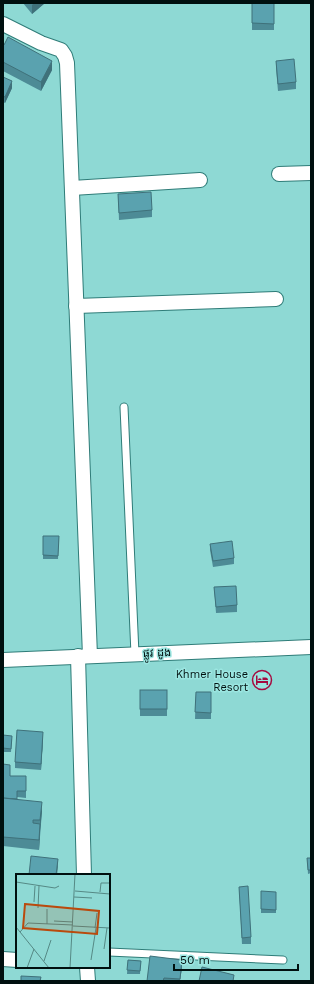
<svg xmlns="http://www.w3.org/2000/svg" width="314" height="984" font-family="'Work Sans','Noto Sans Khmer',sans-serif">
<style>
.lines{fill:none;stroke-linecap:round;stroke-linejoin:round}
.lane-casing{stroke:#2f7c78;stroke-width:9}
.street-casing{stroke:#2f7c78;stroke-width:16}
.lane{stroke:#fff;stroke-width:7}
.street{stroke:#fff;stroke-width:14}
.wall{fill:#4d8b96}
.shaded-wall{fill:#3f717a}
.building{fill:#5aa2af;stroke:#3f717a}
.labels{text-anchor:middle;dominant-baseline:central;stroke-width:3;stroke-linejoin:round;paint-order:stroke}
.street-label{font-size:11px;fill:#00100f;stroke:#9be6e1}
.poi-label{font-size:11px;fill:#00100f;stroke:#9be6e1;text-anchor:end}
.inset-road{fill:none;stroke:#558985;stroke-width:1}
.view{fill:#ba4a0d;fill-opacity:0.15;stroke:#ba4a0d;stroke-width:2}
.inset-edge{fill:none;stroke:#00100f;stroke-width:2}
</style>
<rect width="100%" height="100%" fill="#8ed9d4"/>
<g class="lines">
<g class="lane-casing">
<g id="lane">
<path d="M124 407 135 654"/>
<path d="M109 952 283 960"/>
</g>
</g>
<g class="street-casing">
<g id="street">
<path d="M3 24 41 43 61 50 65 56 67 63 90 656"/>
<path d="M279 174 311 173"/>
<path d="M72 188 200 180"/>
<path d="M76 306 276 299"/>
<path d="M78 656 84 875"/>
<path d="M3 660 311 647"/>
<path d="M3 959 17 960"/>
<path d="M87 967 88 981"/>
</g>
</g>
<use href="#lane" class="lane"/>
<use href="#street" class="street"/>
</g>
<g class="wall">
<path d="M23 3H45L32 14Z"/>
<rect x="252" y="3" width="22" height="27"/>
<path d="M3 44 52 70 41 91 3 71Z"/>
<path d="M276 61 296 82V89L278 91 276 68Z"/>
<path d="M3 77 12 88 5 103 3 102Z"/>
<path d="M118 194 152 210V217L119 220Z"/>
<path d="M59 536 58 559H43V555Z"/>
<path d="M210 544 234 558V564L213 567 210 550Z"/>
<path d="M214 587 237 605V612L216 613Z"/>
<rect x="140" y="690" width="27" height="26"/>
<path d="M196 692H211V719H195Z"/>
<path d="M3 735 12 739 11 752H3Z"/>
<path d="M43 739 41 770 15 768V762Z"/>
<path d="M3 764 10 776H26V798L17 797V799L42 811 39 850 3 846Z"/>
<path d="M307 858H311V873L308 874Z"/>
<path d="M239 887 251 937V944H242Z"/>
<path d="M276 892V913H261V909Z"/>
<path d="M128 960 141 961 140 974H127Z"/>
<path d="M182 967 180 981H147Z"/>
</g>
<g class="shaded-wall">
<path d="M34 3H45L32 14V5Z"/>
<path d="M52 61V70L41 91V82Z"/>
<path d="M12 81V88L5 103V97Z"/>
<path d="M43 732V739L41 770V764Z"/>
<path d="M42 802V811L40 830V820Z"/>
<path d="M40 824V833L39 850V840Z"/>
<path d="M58 859V865L57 875H56Z"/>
<path d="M182 960V967L180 981Z"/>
</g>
<g class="building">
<path d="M252 3H274V24L252 23Z"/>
<path d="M8 37 52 61 41 82 3 62V44L4 45Z"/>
<path d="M294 59 296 82 278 84 276 61Z"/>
<path d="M3 77 12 81 5 97 3 96Z"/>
<path d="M151 192 152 210 119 213 118 194Z"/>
<path d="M43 536H59L58 556 43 555Z"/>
<path d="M232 541 234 558 213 561 210 544Z"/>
<path d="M236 586 237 605 216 607 214 587Z"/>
<rect x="140" y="690" width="27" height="19"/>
<path d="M196 692H211V713L195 712Z"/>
<path d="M17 730 43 732 41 764 15 762Z"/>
<path d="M3 735 12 736 11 749 3 748Z"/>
<path d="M3 764 10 765V776H26V791H17V799L3 798Z"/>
<path d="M3 798 42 802 40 820H33V823L40 824 39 840 3 837Z"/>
<path d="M31 856 58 859 56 875H29Z"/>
<path d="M307 858H311V870H308Z"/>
<path d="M248 886 251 937 242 938 239 887Z"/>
<path d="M261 891 276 892V910L261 909Z"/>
<path d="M150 956 182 960 180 979 164 978 163 981H147Z"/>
<path d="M128 960 141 961 140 971 127 970Z"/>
<path d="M202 967 234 975 233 981H199Z"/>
<path d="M21 976 41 977 40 981H21Z"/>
</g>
<defs>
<g id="hotel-ring" transform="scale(1)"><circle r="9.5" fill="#9be6e1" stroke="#a50b40" stroke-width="1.5"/><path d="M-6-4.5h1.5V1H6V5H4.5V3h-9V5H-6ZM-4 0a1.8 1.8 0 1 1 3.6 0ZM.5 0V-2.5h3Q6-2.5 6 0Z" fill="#a50b40"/></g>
</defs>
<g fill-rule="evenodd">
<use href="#hotel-ring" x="262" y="680"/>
</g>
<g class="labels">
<g class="street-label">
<text transform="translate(157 653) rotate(-2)">ផ្លូវ ដូង</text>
</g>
<g class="poi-label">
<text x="248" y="674">Khmer House<tspan x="248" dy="13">Resort</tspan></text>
</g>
</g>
<g transform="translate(16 874)">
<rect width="94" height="94" fill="#8ed9d4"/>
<path class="inset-road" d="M0 8 39 14 43 12M59 17 94 20M84 18 85 9H93M58 23 76 24M18 28 19 12M22 34 23 12M38 47 57 48M31 50V35M57 52 94 54M0 53 33 94M79 54 81 39M4 58 12 49 57 51M88 75 91 54M75 86 80 54M28 87 35 66M11 94 18 75M54 94 59 0"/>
<path class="view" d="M9 30 83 37 81 60 7 54Z"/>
<rect width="94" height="94" class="inset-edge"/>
</g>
<rect width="314" height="984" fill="none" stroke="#00100f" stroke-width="8"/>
<path d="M174 964v6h124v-6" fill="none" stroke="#00100f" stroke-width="2"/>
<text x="180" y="964" font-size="12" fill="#00100f" stroke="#9be6e1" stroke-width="3" paint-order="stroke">50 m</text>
</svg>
